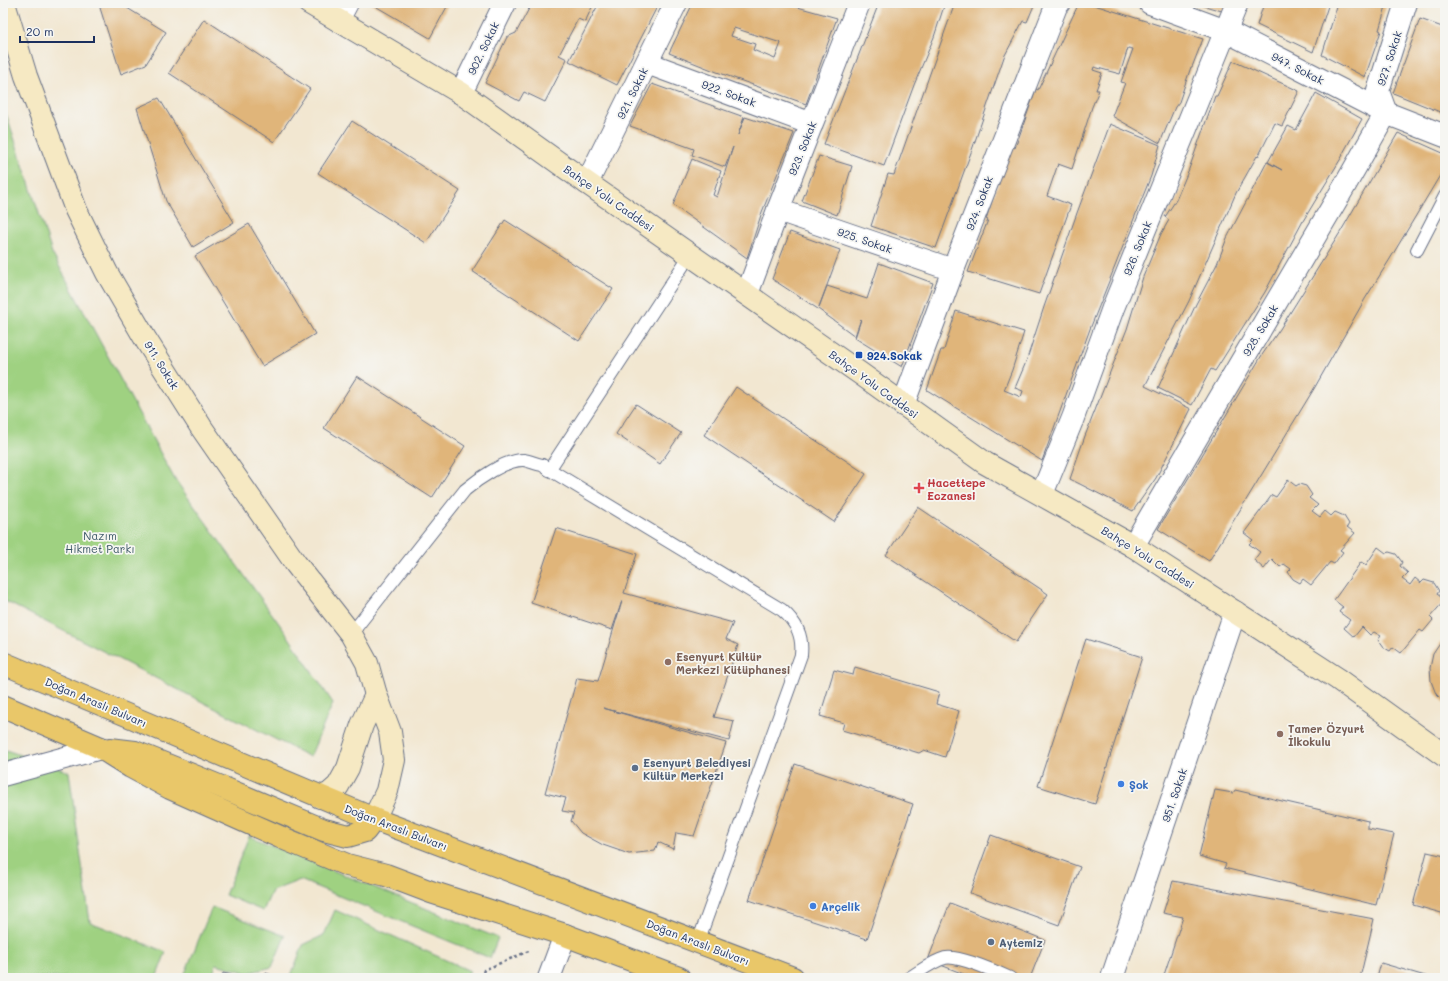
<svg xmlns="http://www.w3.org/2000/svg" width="1448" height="981" font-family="Mali,sans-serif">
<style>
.green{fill:#9fd181;stroke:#5d8070}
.building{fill:#e0b57a;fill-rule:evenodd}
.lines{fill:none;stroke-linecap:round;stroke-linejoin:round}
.lane-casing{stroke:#666f86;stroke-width:14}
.street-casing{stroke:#666f86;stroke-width:24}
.secondary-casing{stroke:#666f86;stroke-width:24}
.primary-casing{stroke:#666f86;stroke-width:24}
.path{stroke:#666f86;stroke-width:2.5;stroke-dasharray:3 3;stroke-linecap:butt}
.lane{stroke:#fff;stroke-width:12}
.street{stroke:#fff;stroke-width:22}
.secondary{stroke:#f6e9c3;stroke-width:22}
.primary{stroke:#e9c769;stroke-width:22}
.transit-dot{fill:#1a4fb4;stroke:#f6f6f2;stroke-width:1.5}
.health-dot{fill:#e0444e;stroke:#f6f6f2;stroke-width:1.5}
.education-dot{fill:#8d6e63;stroke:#f6f6f2;stroke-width:1.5}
.service-dot{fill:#5c6f8a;stroke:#f6f6f2;stroke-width:1.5}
.shop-dot{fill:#3f7fe0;stroke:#f6f6f2;stroke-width:1.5}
.labels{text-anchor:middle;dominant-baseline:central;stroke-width:3.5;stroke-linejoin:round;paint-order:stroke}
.street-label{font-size:11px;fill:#1b2f5e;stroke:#f6f6f2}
.transit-label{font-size:11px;font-weight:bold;fill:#164399;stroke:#f6f6f2;text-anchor:start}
.health-label{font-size:11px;font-weight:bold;fill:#be3a42;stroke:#f6f6f2;text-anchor:start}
.park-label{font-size:11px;fill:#3c5867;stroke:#f6f6f2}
.education-label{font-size:11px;font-weight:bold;fill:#785e54;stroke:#f6f6f2;text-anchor:start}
.service-label{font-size:11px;font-weight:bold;fill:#4e5e75;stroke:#f6f6f2;text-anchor:start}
.shop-label{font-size:11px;font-weight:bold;fill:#366cbe;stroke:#f6f6f2;text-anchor:start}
</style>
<rect width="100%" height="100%" fill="#f6f6f2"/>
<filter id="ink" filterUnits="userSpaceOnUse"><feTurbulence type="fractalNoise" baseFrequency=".025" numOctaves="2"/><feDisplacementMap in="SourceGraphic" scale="8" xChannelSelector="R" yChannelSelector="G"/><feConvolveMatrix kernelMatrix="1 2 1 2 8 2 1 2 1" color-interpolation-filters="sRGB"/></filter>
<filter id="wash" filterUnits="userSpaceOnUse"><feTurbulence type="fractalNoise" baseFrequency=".012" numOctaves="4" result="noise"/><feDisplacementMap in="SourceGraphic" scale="16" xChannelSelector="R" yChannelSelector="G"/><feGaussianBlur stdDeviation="0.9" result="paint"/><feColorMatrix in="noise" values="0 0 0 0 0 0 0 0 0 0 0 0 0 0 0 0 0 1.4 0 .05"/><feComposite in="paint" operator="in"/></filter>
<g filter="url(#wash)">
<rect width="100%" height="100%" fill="#f2e7d1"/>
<g class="green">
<path d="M3 104 52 253 174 478 288 636 333 703 310 757 3 600Z"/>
<path d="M3 749 69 772 90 922 166 952 156 978H3Z"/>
<path d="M249 836 498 938 490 958 300 880 272 891 263 911 225 895Z"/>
<path d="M212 907 285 936 272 967 248 973 216 964 212 978H183Z"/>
<path d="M335 910 470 971 467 978H290L303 945 324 935Z"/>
</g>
<g id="blocks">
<g class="building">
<path d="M103 3H119L166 32 146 64 121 74 100 8Z"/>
<path d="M370 3H449L430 38Z"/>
<path d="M532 3H594L585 22 578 19 559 55 567 59 545 102 524 92 519 101 485 83 507 37 516 33Z"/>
<path d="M599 3H659L617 85 569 61Z"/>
<path d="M693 3H783L837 18 806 104 717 72 669 53ZM734 28 781 43 775 59 753 50 755 44 731 36Z"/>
<path d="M879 3H945L934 37 914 85 884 166 824 144Z"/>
<path d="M955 3H1035L1027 22 1023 21 1004 57 973 147 936 248 871 226 888 174 894 175Z"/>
<path d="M1079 3H1088L1203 39 1192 67H1191L1179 102 1175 107 1160 143 1112 116 1125 83 1121 82 1133 49 1128 48 1120 74 1094 67 1093 70 1102 73 1096 90H1099L1092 107 1072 169 1058 164 1047 196 1071 205 1039 294 968 272 988 220 986 219 1011 146 1015 148 1036 89 1038 90Z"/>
<path d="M1195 3H1227L1225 12Z"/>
<path d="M1264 3H1329L1313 52 1257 25Z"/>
<path d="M1338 3H1387L1379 30 1381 31 1365 77 1322 55Z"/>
<path d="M204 19 310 89 274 142 169 73Z"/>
<path d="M1420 19 1445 28V114L1393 93Z"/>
<path d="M1233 61 1299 91 1282 126 1275 123 1258 157 1257 156 1236 193 1189 301 1145 386 1191 409 1156 478 1133 511 1070 479 1085 436 1127 329 1143 277 1161 234 1169 220 1165 217 1176 200 1189 169 1215 96H1217Z"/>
<path d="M652 84 744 117 738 135 745 117 794 133 762 212 747 258 673 205 692 159 721 171 713 195 717 197 733 147 725 167 692 155 694 149 630 126Z"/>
<path d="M1316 93 1362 119 1342 155H1343L1303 221 1265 292 1215 371 1211 369 1192 405 1158 388 1196 304 1217 264 1227 238 1267 162 1282 170 1268 162 1288 126 1296 130Z"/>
<path d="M159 98 234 222 193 247 166 201 137 108Z"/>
<path d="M352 121 460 191 426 243 318 173Z"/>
<path d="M1110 124 1160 145 1151 176 1090 329 1042 461 927 390 941 350H944L956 311 1024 332 1012 370 1004 390 1021 397 1023 391 1015 388 1026 362 1044 307 1077 213Z"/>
<path d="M1398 133 1445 154V167L1390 259 1365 299 1315 387 1209 561 1158 529 1262 355 1280 329 1341 231Z"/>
<path d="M819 156 852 166 837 215 802 201Z"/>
<path d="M505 220 613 289 579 341 472 271Z"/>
<path d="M249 224 315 334 262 366 195 256Z"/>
<path d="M790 232 840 250 819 307 827 286 867 299 879 263 933 283 902 367 855 338 861 319 855 336 818 309 772 279Z"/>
<path d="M357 376 465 446 432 498 324 428Z"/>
<path d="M736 387 866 474 834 522 704 435Z"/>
<path d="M636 404 681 433 660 464 616 434Z"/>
<path d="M1288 480 1296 486 1299 484 1306 486 1312 495 1309 498 1318 505 1312 511 1320 517 1325 511 1331 516 1335 512 1344 516 1349 524 1347 527 1355 533 1340 550 1343 552 1334 564 1330 562 1311 585 1303 579 1300 583 1293 579 1288 572 1291 569 1284 564 1280 567 1272 559 1264 569 1254 560 1260 552 1249 544 1253 540 1244 533 1272 495 1276 497Z"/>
<path d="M918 507 1048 594 1016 642 886 555Z"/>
<path d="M556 528 637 554 624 593 733 623 726 639 738 645 714 717 734 721 729 741 603 708 726 743 694 836 676 833 673 849 658 842 655 851 629 854 603 845 581 833 571 821 574 813 562 811 566 798 545 793 577 678 598 681 622 601 612 630 531 603Z"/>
<path d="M1378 547 1386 553 1389 552 1396 554 1402 562 1400 566 1408 573 1402 579 1410 585 1415 578 1421 583 1424 580 1434 583 1439 591 1437 594 1445 600 1430 617 1433 620 1423 632 1420 630 1401 653 1393 647 1390 651 1383 647 1378 640 1381 636 1374 632 1370 635 1362 627 1354 637 1344 628 1350 620 1339 612 1343 607 1334 600 1361 562 1366 565Z"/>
<path d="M1086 639 1142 657 1095 804 1038 786Z"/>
<path d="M1445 639V703L1436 694 1431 681 1430 668 1433 654 1441 642Z"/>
<path d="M855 667 939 692 936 704 959 711 945 757 924 750 919 753 842 730 844 723 820 716 834 670 853 675Z"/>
<path d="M795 764 913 804 867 939 749 900Z"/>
<path d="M1215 790 1233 793 1235 790 1368 821V829L1394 834 1376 905 1224 868 1226 864 1199 856Z"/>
<path d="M991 835 1080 867 1059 925 970 893Z"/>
<path d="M1427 852 1445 856V914L1413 905Z"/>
<path d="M1173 881 1374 919 1360 978H1163L1183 917 1163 913Z"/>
<path d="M950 903 1045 940 1030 978H974L928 960Z"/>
<path d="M1381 963 1432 978H1377Z"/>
<path d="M223 973 241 977V978H222Z"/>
<path d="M266 973 282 978H260Z"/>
</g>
</g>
</g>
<g filter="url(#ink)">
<use href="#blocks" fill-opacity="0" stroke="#666f86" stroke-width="1"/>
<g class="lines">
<g class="lane-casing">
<g id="lane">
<path d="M1417 250 1445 196"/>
<path d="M549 470 690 255"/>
<path d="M351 634 465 490C477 480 506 459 524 460 530 461 536 464 542 465L782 610C797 623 803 636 801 655L698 942"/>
<path d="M909 978C919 972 933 961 945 958 958 955 997 972 1010 978"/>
</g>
</g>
<g class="street-casing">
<g id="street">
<path d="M1150 3 1226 31 1386 113 1445 136"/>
<path d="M338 20 347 3"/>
<path d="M647 63 812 124"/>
<path d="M461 93 505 3"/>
<path d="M587 183 676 3"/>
<path d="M778 210 953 270"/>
<path d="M747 294 778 210 859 3"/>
<path d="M903 405 953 270 1057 4 1059 3"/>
<path d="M1042 494 1073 418 1113 308 1237 3"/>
<path d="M1133 546 1344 187 1386 113 1378 91 1406 3"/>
<path d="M3 775 101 748"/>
<path d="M549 978 565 935"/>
<path d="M1112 978 1235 612"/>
</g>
</g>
<g class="secondary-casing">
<g id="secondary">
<path d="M4 3 26 76 76 210 107 273 146 340 201 427 296 564 351 634 367 663 376 695 390 732 394 760 387 791 374 819"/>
<path d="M309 3 461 93 587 183 861 374 985 463 1133 546 1338 679 1445 756"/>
<path d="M320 797 329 794 338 786 348 768 362 725 376 695"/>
</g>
</g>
<g class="primary-casing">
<g id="primary">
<path d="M3 663 374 819 793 978"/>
<path d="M3 706 101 748 131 767 170 788 280 837 347 865 386 875 431 892 565 935 679 978"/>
<path d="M110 749 135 752 219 786 324 830 348 836 365 831 374 819"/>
</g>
</g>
<path class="path" d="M481 978 484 970 531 950"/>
<use href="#lane" class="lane"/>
<use href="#street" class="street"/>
<use href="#secondary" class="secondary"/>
<use href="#primary" class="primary"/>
</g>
</g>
<rect class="transit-dot" x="855" y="351" width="8" height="8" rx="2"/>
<path class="health-dot" d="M917 482h4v4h4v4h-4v4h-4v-4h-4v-4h4z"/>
<g class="education-dot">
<circle cx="668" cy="662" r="4"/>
<circle cx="1280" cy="734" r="4"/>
</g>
<g class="service-dot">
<circle cx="635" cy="768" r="4"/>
<circle cx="991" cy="942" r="4"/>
</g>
<g class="shop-dot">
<circle cx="1121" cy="784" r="4"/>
<circle cx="813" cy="906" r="4"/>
</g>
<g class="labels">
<g class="street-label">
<text transform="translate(483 48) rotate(-64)">902. Sokak</text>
<text transform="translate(1389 58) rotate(-72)">927. Sokak</text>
<text transform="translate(1298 68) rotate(27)">947. Sokak</text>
<text transform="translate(632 93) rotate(-64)">921. Sokak</text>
<text transform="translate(729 93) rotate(20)">922. Sokak</text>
<text transform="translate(802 148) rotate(-68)">923. Sokak</text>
<text transform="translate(609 198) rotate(35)">Bahçe Yolu Caddesi</text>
<text transform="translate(979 203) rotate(-69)">924. Sokak</text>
<text transform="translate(865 240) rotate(19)">925. Sokak</text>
<text transform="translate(1137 248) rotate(-68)">926. Sokak</text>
<text transform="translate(1260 330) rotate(-59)">928. Sokak</text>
<text transform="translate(162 365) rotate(58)">911. Sokak</text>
<text transform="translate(874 384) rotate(36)">Bahçe Yolu Caddesi</text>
<text transform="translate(1148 557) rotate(32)">Bahçe Yolu Caddesi</text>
<text transform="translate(96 702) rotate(23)">Doğan Araslı Bulvarı</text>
<text transform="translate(1174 795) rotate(-71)">951. Sokak</text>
<text transform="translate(396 827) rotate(21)">Doğan Araslı Bulvarı</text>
<text transform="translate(698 942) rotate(21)">Doğan Araslı Bulvarı</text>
</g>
<g class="transit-label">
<text x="867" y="355">924.Sokak</text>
</g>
<g class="health-label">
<text x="927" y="482">Hacettepe<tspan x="927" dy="13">Eczanesi</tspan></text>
</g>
<g class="park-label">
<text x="100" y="535">Nazım<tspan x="100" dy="13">Hikmet Parkı</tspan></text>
</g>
<g class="education-label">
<text x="676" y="656">Esenyurt Kültür<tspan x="676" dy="13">Merkezi Kütüphanesi</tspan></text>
<text x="1288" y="728">Tamer Özyurt<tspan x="1288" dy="13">İlkokulu</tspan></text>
</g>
<g class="service-label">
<text x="643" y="762">Esenyurt Belediyesi<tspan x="643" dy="13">Kültür Merkezi</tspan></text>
<text x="999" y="942">Aytemiz</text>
</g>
<g class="shop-label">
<text x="1129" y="784">Şok</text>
<text x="821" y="906">Arçelik</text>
</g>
</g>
<rect width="1448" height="981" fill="none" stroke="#f6f6f2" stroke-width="16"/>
<path d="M20 36v6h74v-6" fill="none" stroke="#1b2f5e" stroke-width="2"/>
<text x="26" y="36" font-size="12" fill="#1b2f5e" stroke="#f6f6f2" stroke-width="3" paint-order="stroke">20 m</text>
</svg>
